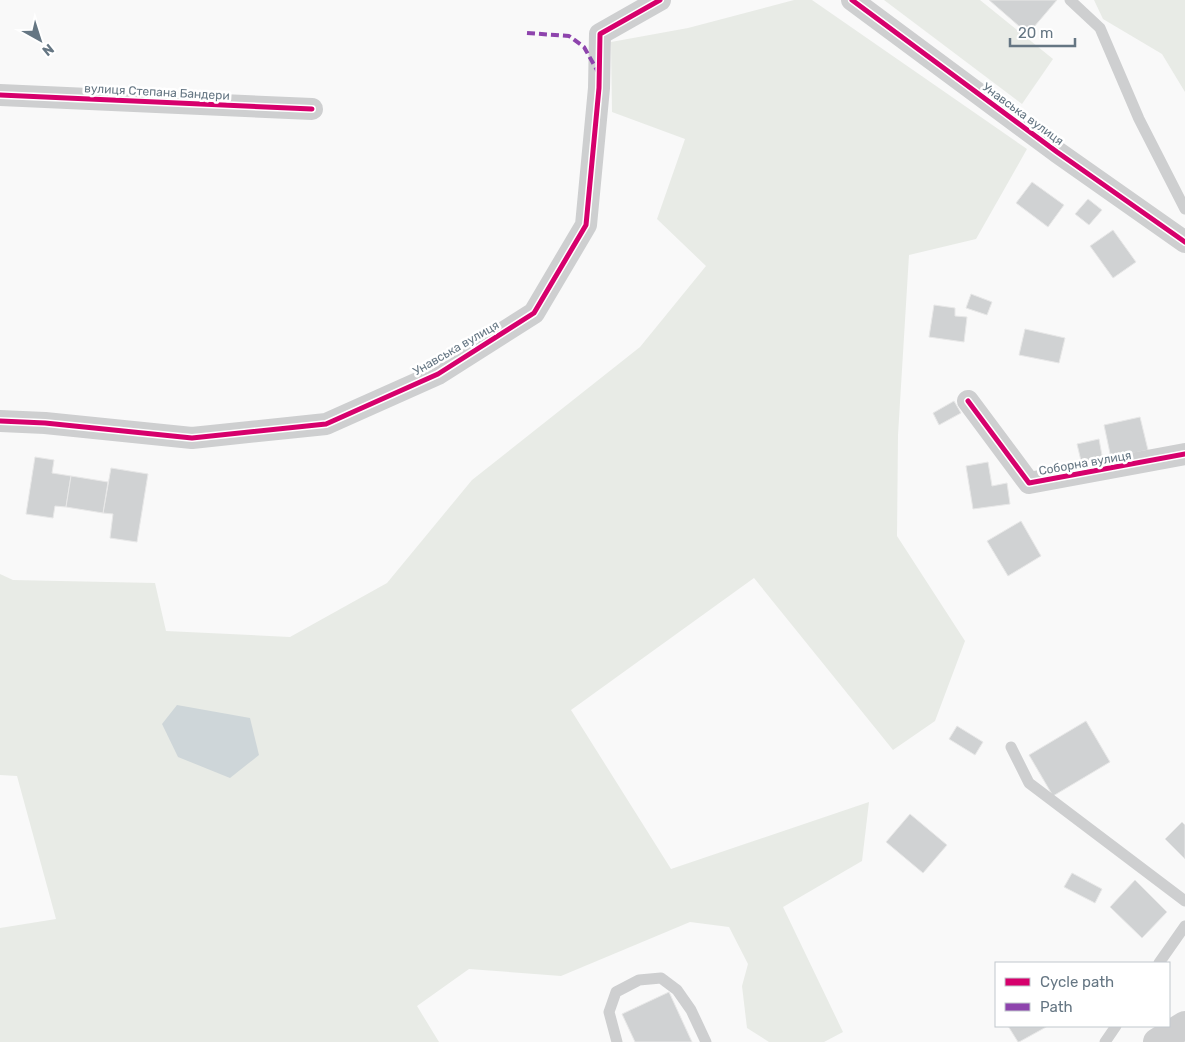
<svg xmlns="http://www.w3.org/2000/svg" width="1185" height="1042" font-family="Rubik,sans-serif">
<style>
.green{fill:#e8ebe6}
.water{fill:#ced6d9}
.building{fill:#d0d2d3;stroke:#e8e8e8}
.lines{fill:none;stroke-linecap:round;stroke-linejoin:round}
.service{stroke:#cecfd0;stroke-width:11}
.minor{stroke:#cecfd0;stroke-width:22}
.tertiary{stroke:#cecfd0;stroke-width:28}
.quiet{stroke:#8e44ad;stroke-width:4;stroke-dasharray:8 4;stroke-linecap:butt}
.cycleway-casing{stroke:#fff;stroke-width:8}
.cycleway{stroke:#d6006c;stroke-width:5}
.labels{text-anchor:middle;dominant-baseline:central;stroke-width:5;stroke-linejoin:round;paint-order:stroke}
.street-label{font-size:12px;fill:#657683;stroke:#fff}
</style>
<rect width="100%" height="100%" fill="#f9f9f9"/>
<g class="green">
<path d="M794 0H812L1027 149 976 239 909 255 898 435 897 536 965 641 935 721 893 750 754 578 571 710 671 869 869 802 862 861 783 907 843 1032 824 1042H769L747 1028 742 986 748 964 729 927 690 922 561 976 469 969 417 1006 439 1042H0V928L56 919 17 776 0 775V574L13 580 155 583 166 631 290 637 387 583 472 480 640 347 706 266 657 219 685 139 612 112 611 42 688 28Z"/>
<path d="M884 0H980L1053 59 1022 104Z"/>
<path d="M1094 0H1185V92L1162 54 1103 19Z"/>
</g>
<path class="water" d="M177 705 250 718 259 755 230 778 178 757 162 724Z"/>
<g class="building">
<path d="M989 0H1057L1028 34Z"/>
<path d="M1032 182 1064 205 1048 227 1016 203Z"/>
<path d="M1088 199 1102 210 1089 225 1075 214Z"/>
<path d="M1113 230 1136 262 1113 278 1090 246Z"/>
<path d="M971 294 992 302 987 315 966 308Z"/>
<path d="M934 305 955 308V316L967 317 964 342 929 337Z"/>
<path d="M1025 329 1065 338 1059 363 1019 355Z"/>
<path d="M954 401 961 413 939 425 933 413Z"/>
<path d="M1140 417 1148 450 1111 458 1104 425Z"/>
<path d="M1099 439 1103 461 1082 465 1077 444Z"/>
<path d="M35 457 54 460 52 473 71 476 66 507 55 506 53 518 26 514Z"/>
<path d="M988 462 992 486 1007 483 1010 504 973 509 966 466Z"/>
<path d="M111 468 148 474 137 542 110 538 113 514 103 513Z"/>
<path d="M71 476 108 482 103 513 66 507Z"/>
<path d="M1021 521 1041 556 1008 576 987 541Z"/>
<path d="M1086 721 1110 762 1053 796 1029 755Z"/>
<path d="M957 726 983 742 975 755 949 739Z"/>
<path d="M910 814 947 845 923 873 886 842Z"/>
<path d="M1182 822 1185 825V859L1165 839Z"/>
<path d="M1072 873 1102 889 1095 903 1064 887Z"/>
<path d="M1135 880 1167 912 1142 938 1110 907Z"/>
<path d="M669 992 692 1042H635L622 1014Z"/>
<path d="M1008 1026H1048L1019 1042H1018Z"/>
</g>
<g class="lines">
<g class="service">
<path d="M1070 0 1100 28 1139 119 1185 209"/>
<path d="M1011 747 1029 783 1185 901"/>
<path d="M1159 963 1185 926"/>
<path d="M617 1042 609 1012 616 992 639 980 661 978 677 990 691 1010 706 1042"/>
<path d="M1105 1042 1116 1026"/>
</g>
<g class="minor">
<path d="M852 0 1057 152 1185 242"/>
<path d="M0 95 312 109"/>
<path d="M968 401 1029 483 1185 454"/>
<path d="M0 421 45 423 192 438 326 424 438 374 534 313 586 225 599 88 600 34 660 0"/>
</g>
<path class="tertiary" d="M1157 1042 1185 1025"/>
<path class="quiet" d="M527 33 569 36 584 47 598 72"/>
<g class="cycleway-casing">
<g id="cycleway">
<path d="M852 0 1057 152 1185 242"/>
<path d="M0 95 312 109"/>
<path d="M968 401 1029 483 1185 454"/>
<path d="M0 421 45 423 192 438 326 424 438 374 534 313 586 225 599 88 600 34 660 0"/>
</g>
</g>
<use href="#cycleway" class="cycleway"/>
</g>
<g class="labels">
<g class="street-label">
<text transform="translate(157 92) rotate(3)">вулиця Степана Бандери</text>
<text transform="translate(1023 114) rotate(36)">Унавська вулиця</text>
<text transform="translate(456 348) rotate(-30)">Унавська вулиця</text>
<text transform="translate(1085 463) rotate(-10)">Соборна вулиця</text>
</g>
</g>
<rect x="995" y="962" width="175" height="65" fill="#ffffff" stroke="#c1c8cd"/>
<rect x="1005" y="978" width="25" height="8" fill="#d6006c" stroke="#c1c8cd"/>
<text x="1040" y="987" font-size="15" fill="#657683">Cycle path</text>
<rect x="1005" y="1003" width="25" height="8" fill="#8e44ad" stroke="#c1c8cd"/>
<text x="1040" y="1012" font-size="15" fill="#657683">Path</text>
<g transform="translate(40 40) rotate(141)" stroke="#ffffff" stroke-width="4" paint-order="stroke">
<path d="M0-4L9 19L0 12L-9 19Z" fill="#657683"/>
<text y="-8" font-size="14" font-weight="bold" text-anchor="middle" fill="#657683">N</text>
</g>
<path d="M1010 38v8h65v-8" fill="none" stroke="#657683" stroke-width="2.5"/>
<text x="1018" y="38" font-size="15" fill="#657683" stroke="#ffffff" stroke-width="4" paint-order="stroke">20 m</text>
</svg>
